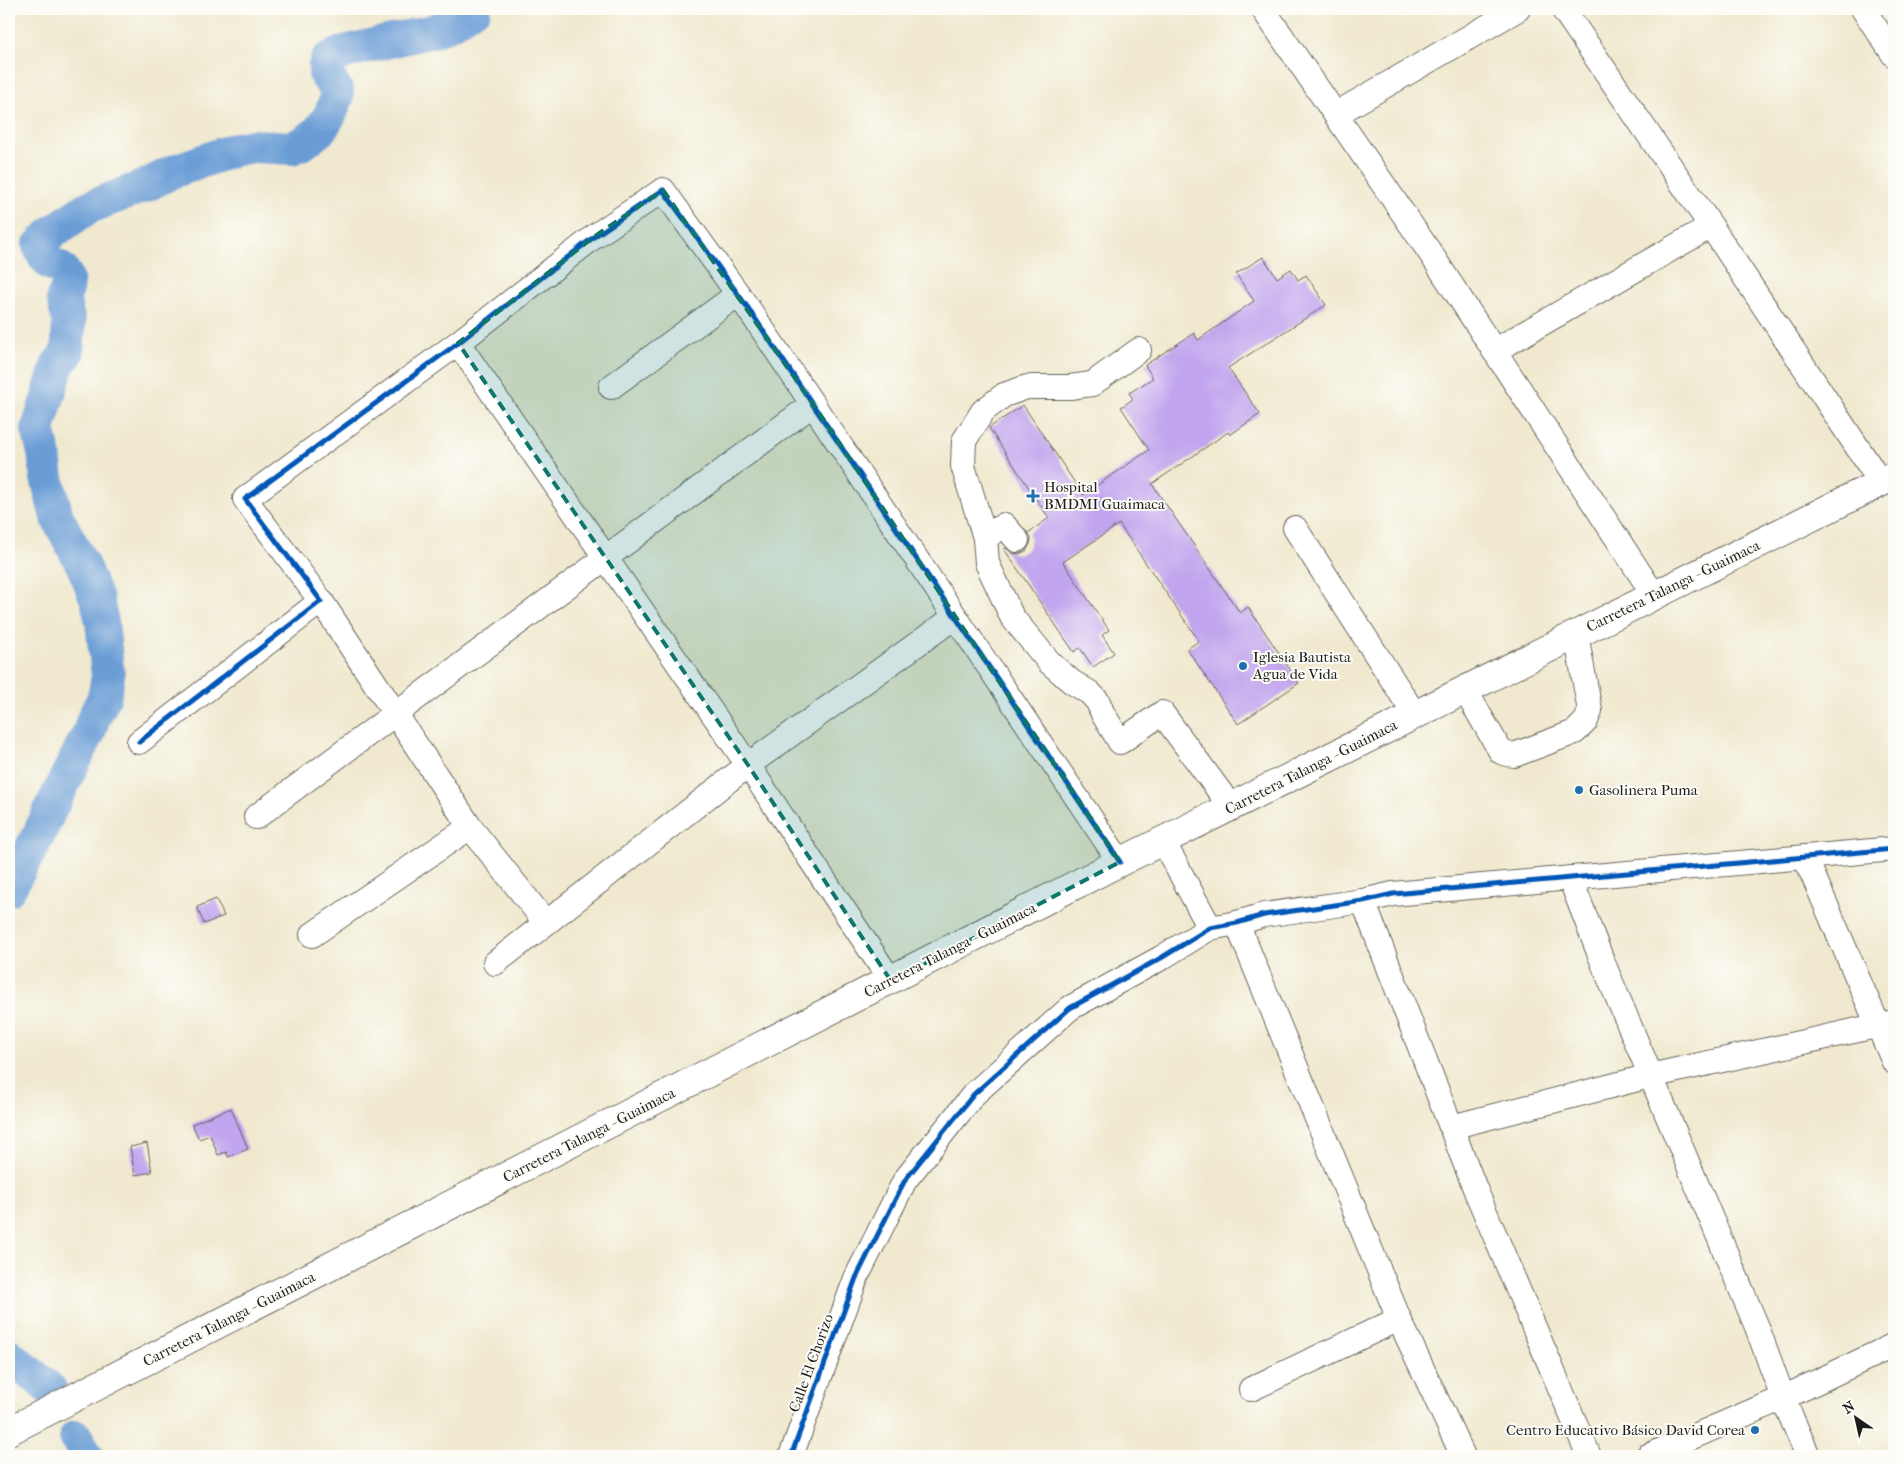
<svg xmlns="http://www.w3.org/2000/svg" width="1903" height="1465" font-family="'IM FELL French Canon',serif">
<style>
.lines{fill:none;stroke-linecap:round;stroke-linejoin:round}
.river{stroke:#6b9dd6;stroke-width:34}
.building{fill:#c1a5ee}
.minor-casing{stroke:#66645b;stroke-width:26}
.major-casing{stroke:#66645b;stroke-width:30}
.minor{stroke:#fff;stroke-width:24}
.major{stroke:#fff;stroke-width:28}
.cycleway-casing{stroke:#fdfcf7;stroke-width:8}
.cycleway{stroke:#0057b8;stroke-width:5}
.marked{fill:#0f766e;fill-opacity:0.2;stroke:#0f766e;stroke-width:4;stroke-dasharray:10 6;stroke-linejoin:round}
.poi-dot{fill:#1f6fb2;stroke:#fdfcf7;stroke-width:2}
.labels{text-anchor:middle;dominant-baseline:central;stroke-width:4;stroke-linejoin:round;paint-order:stroke}
.poi-label{font-size:15px;fill:#1c1c1c;stroke:#fdfcf7;text-anchor:start}
.street-label{font-size:15px;fill:#1c1c1c;stroke:#fdfcf7}
</style>
<rect width="100%" height="100%" fill="#fdfcf7"/>
<filter id="ink" filterUnits="userSpaceOnUse"><feTurbulence type="fractalNoise" baseFrequency=".02" numOctaves="2"/><feDisplacementMap in="SourceGraphic" scale="10" xChannelSelector="R" yChannelSelector="G"/><feConvolveMatrix kernelMatrix="1 2 1 2 8 2 1 2 1" color-interpolation-filters="sRGB"/></filter>
<filter id="wash" filterUnits="userSpaceOnUse"><feTurbulence type="fractalNoise" baseFrequency=".0096" numOctaves="4" result="noise"/><feDisplacementMap in="SourceGraphic" scale="20" xChannelSelector="R" yChannelSelector="G"/><feGaussianBlur stdDeviation="1.12" result="paint"/><feColorMatrix in="noise" values="0 0 0 0 0 0 0 0 0 0 0 0 0 0 0 0 0 1.4 0 .05"/><feComposite in="paint" operator="in"/></filter>
<g filter="url(#wash)">
<rect width="100%" height="100%" fill="#f0e9cf"/>
<g class="lines">
<g class="river">
<path d="M9 889 37 838 53 804 89 732 94 717 104 698 108 676 102 622 97 600 83 566 57 517 47 478 44 453 38 429 58 364 67 354 69 322 63 298C69 289 70 277 61 269 58 266 53 265 50 263 45 258 42 253 39 246L53 232 87 208 147 185 172 172 236 149 253 146 292 148 305 142 319 131 330 115 337 97V92L334 86 325 74V66L328 59 348 51 433 31 452 23 474 9"/>
<path d="M9 1355 50 1389"/>
<path d="M76 1437 87 1456"/>
</g>
</g>
<g id="blocks">
<g class="building">
<path d="M1263 257 1277 278 1291 269 1298 280 1306 275 1326 305 1228 368 1260 414 1230 435 1228 432 1152 484 1240 613 1248 607 1299 683 1238 724 1187 649 1199 641 1119 524 1063 562 1109 630 1102 635 1114 653 1093 667 1080 648 1074 652 1004 549 1006 548 1012 553 1019 554 1026 551 1030 544 1031 538 1028 533 1049 518 989 428 1023 405 1083 495 1149 450 1121 407 1133 399 1129 393 1153 378 1145 365 1194 333 1198 340 1254 301 1236 274Z"/>
<path d="M216 899 224 916 204 924 197 907Z"/>
<path d="M231 1108 248 1149 228 1157 226 1152 218 1155 210 1135 199 1139 192 1124Z"/>
<path d="M147 1143 152 1172 135 1175 130 1147Z"/>
</g>
</g>
</g>
<g filter="url(#ink)">
<use href="#blocks" fill-opacity="0" stroke="#66645b" stroke-width="1"/>
<g class="lines">
<g class="minor-casing">
<g id="minor">
<path d="M1263 9 1431 254 1654 595"/>
<path d="M1563 9 1711 226 1881 483"/>
<path d="M1863 9 1894 55"/>
<path d="M1336 114 1518 9"/>
<path d="M458 343 748 765 891 981"/>
<path d="M1494 351 1711 226"/>
<path d="M611 387 738 294"/>
<path d="M1295 528 1415 715"/>
<path d="M985 538 963 466 964 441 983 411 1004 395 1027 387H1070L1092 384 1139 350"/>
<path d="M1017 540 1004 525 985 538 987 563 1012 617 1050 663 1072 682 1090 693 1098 702 1103 714 1120 742 1162 713 1231 807"/>
<path d="M1465 690 1501 752 1507 754 1514 755 1575 732 1586 721 1590 711 1576 634"/>
<path d="M139 742 321 601"/>
<path d="M256 817 813 404"/>
<path d="M1163 841 1210 928"/>
<path d="M1805 857 1894 1062"/>
<path d="M1570 878 1603 963 1757 1327 1783 1398 1808 1456"/>
<path d="M1363 901 1476 1191 1589 1456"/>
<path d="M546 923 470 827 321 601 245 499 458 343 595 236 663 190 748 308 1120 862"/>
<path d="M1237 923 1399 1319 1251 1389"/>
<path d="M312 935 470 827"/>
<path d="M495 963 748 765 955 617"/>
<path d="M1451 1127 1650 1076 1894 1022"/>
<path d="M1399 1319 1463 1456"/>
<path d="M791 1456 856 1278 905 1180 974 1094 1070 1008 1161 958 1210 928 1237 923 1264 915 1363 901 1393 894 1894 849"/>
<path d="M1648 1456 1783 1398 1894 1345"/>
</g>
</g>
<g class="major-casing">
<path id="major" d="M9 1431 1120 862 1894 476"/>
</g>
<use href="#minor" class="minor"/>
<use href="#major" class="major"/>
<g class="cycleway-casing">
<g id="cycleway">
<path d="M139 742 321 601 245 499 458 343 595 236 663 190 748 308 1120 862"/>
<path d="M791 1456 856 1278 905 1180 974 1094 1070 1008 1161 958 1210 928 1237 923 1264 915 1363 901 1393 894 1894 849"/>
</g>
</g>
<use href="#cycleway" class="cycleway"/>
</g>
</g>
<path class="marked" d="M663 190 813 404 1120 862 891 981 748 765 458 343 595 236Z"/>
<g class="poi-dot">
<path d="M1030.5 488.5h5v5h5v5h-5v5h-5v-5h-5v-5h5z"/>
<circle cx="1243" cy="666" r="5"/>
<circle cx="1579" cy="790" r="5"/>
<circle cx="1755" cy="1430" r="5"/>
</g>
<g class="labels">
<g class="poi-label">
<text x="1044" y="487">Hospital<tspan x="1044" dy="17">BMDMI Guaimaca</tspan></text>
<text x="1253" y="657">Iglesia Bautista<tspan x="1253" dy="17">Agua de Vida</tspan></text>
<text x="1589" y="790">Gasolinera Puma</text>
<text x="1745" y="1430" text-anchor="end">Centro Educativo Básico David Corea</text>
</g>
<g class="street-label">
<text transform="translate(1673 586) rotate(-26)">Carretera Talanga - Guaimaca</text>
<text transform="translate(1311 767) rotate(-27)">Carretera Talanga - Guaimaca</text>
<text transform="translate(950 950) rotate(-27)">Carretera Talanga - Guaimaca</text>
<text transform="translate(589 1135) rotate(-27)">Carretera Talanga - Guaimaca</text>
<text transform="translate(229 1319) rotate(-27)">Carretera Talanga - Guaimaca</text>
<text transform="translate(811 1363) rotate(-70)">Calle El Chorizo</text>
</g>
</g>
<rect width="1903" height="1465" fill="none" stroke="#fdfcf7" stroke-width="30"/>
<g transform="translate(1856 1418) rotate(326)" stroke="#fdfcf7" stroke-width="4" paint-order="stroke">
<path d="M0-4L9 19L0 12L-9 19Z" fill="#1c1c1c"/>
<text y="-8" font-size="14" font-weight="bold" text-anchor="middle" fill="#1c1c1c">N</text>
</g>
</svg>
